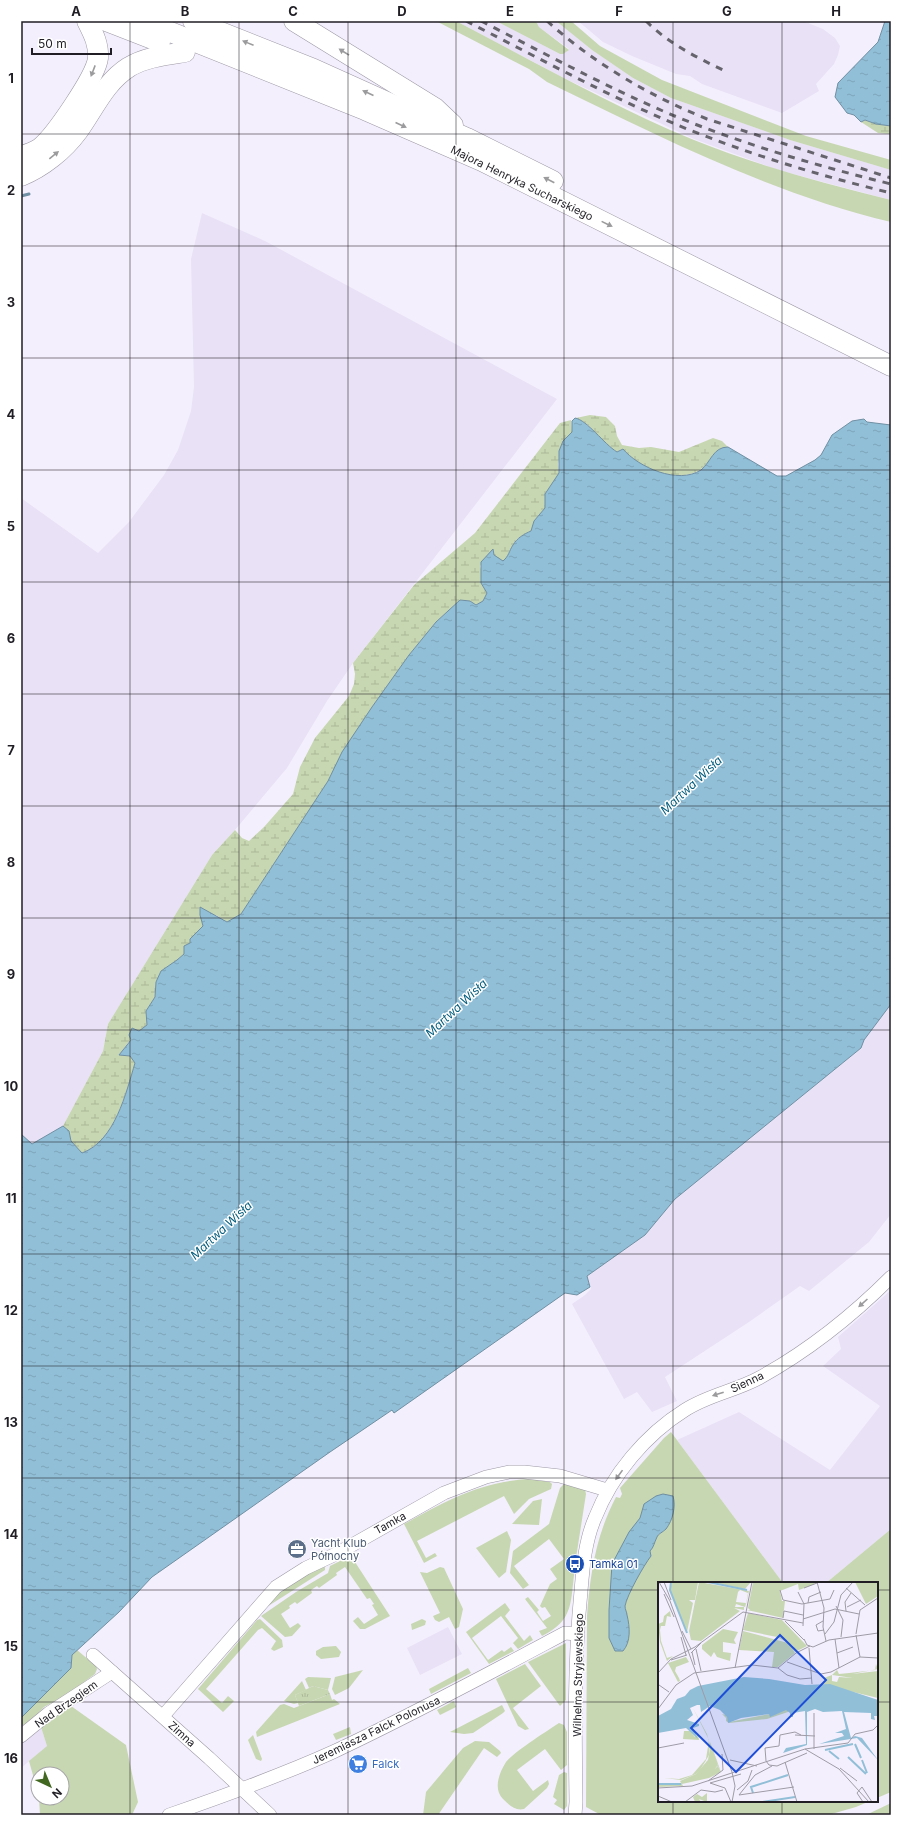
<svg xmlns="http://www.w3.org/2000/svg" width="912" height="1836" font-family="Inter,sans-serif">
<style>
.built{fill:#e9e1f6}
.green{fill:#c7d7b2}
.wetland{fill:url(#wetland-marsh)}
.park{fill:url(#park-tufts)}
.water{fill:url(#water-ripples);stroke:#6f8fa2}
.lines{fill:none;stroke-linecap:round;stroke-linejoin:round}
.stream{stroke:#6f8fa2;stroke-width:3}
.minor-casing{stroke:#9d98a5;stroke-width:14}
.highway-casing{stroke:#9d98a5;stroke-width:21}
.minor{stroke:#fff;stroke-width:13}
.highway{stroke:#fff;stroke-width:20}
.rail{stroke:#66636c;stroke-width:3;stroke-dasharray:7 7;stroke-linecap:butt}
.oneway{fill:#9b9a9c}
.grid{fill:none;stroke:#201e24;stroke-width:1;stroke-opacity:0.55}
.labels{text-anchor:middle;dominant-baseline:central;stroke-width:3;stroke-linejoin:round;paint-order:stroke}
.street-label{font-size:11px;fill:#201e24;stroke:#fff}
.service-label{font-size:11px;fill:#4e5e75;stroke:#fff;text-anchor:start}
.transit-label{font-size:11px;fill:#164399;stroke:#fff;text-anchor:start}
.shop-label{font-size:11px;fill:#366cbe;stroke:#fff;text-anchor:start}
.water-label{font-size:12px;font-style:italic;fill:#065d7e;stroke:#fff}
.inset-river{fill:none;stroke:#91bfd8;stroke-width:2}
.inset-road{fill:none;stroke:#9f9ba6;stroke-width:1}
.view{fill:#1d4ed8;fill-opacity:0.15;stroke:#1d4ed8;stroke-width:2}
.inset-edge{fill:none;stroke:#201e24;stroke-width:2}
.neatline{fill:none;stroke:#201e24;stroke-width:1.5}
.grid-label{font-size:13px;text-anchor:middle;font-weight:bold;fill:#201e24}
</style>
<defs>
<pattern id="wetland-marsh" width="20" height="14" patternUnits="userSpaceOnUse"><rect width="20" height="14" fill="#c7d7b2"/><path d="M1 5h8M5 5V1M11 12h8M15 12V8" fill="none" stroke="#abb899"/></pattern>
<pattern id="park-tufts" width="24" height="20" patternUnits="userSpaceOnUse"><rect width="24" height="20" fill="#c7d7b2"/><path d="M3 7l-1-3M5 7V3M7 7l1-3M15 17l-1-3M17 17v-4M19 17l1-3" fill="none" stroke="#abb899"/></pattern>
<pattern id="water-ripples" width="26" height="14" patternUnits="userSpaceOnUse"><rect width="26" height="14" fill="#91bfd8"/><path d="M2 4q2-2 4 0t4 0M15 11q2-2 4 0t4 0" fill="none" stroke="#7da4b9"/></pattern>
</defs>
<rect width="100%" height="100%" fill="#f4effd"/>
<g class="built">
<path d="M456 21H496L560 54H563L569 49 539 27 536 21H556L592 50 633 78 671 98 790 140 891 170V200L778 170 694 139 566 79Z"/>
<path d="M578 21H803L823 29 835 38 840 46 838 55 834 64 816 84 819 91 782 113 702 84 690 76 676 74 632 56 603 42Z"/>
<path d="M202 213 265 241 557 399 353 663 327 701 287 768 235 830 212 855 108 1024 103 1051 63 1126 32 1145 21 1134V498L98 553 129 522 164 475 178 450 191 411 194 387 191 259Z"/>
<path d="M891 1004V1214L869 1242 809 1291 800 1286 749 1322 665 1377 677 1401 652 1412 637 1392 624 1399 572 1304 585 1295 591 1289 587 1276 645 1235 675 1199 861 1048 864 1040Z"/>
<path d="M891 1290V1529L826 1583H783L677 1440 739 1412 830 1470 880 1406 823 1366 841 1349 838 1337Z"/>
<path d="M448 1627 462 1654 420 1675 407 1648Z"/>
<path d="M41 1727 47 1746 21 1768V1744Z"/>
</g>
<g class="green">
<path d="M436 21H456C535 62 612 106 694 140 758 166 824 183 891 200V222C770 193 658 136 547 82L529 69Z"/>
<path d="M496 21H536L539 27 569 50 563 54H560Z"/>
<path d="M556 21H571L600 46 662 80 806 136 891 160V170L790 140 671 98 633 78 592 50Z"/>
<path d="M671 1432 783 1583H659V1801H870L856 1807 828 1815H601L586 1807 587 1616C590 1574 596 1535 616 1497L620 1498 622 1494 620 1488 664 1438Z"/>
<path d="M530 1479 550 1482 552 1484 551 1489 529 1499 514 1514 504 1496 417 1541 426 1558 435 1553 437 1556 424 1563 404 1524C446 1501 481 1481 530 1479Z"/>
<path d="M564 1484 585 1489 586 1494 576 1558H574L573 1568H575C570 1601 575 1620 542 1636L539 1631 547 1628 525 1599 528 1597 539 1610 537 1612 543 1621 551 1616 545 1607 542 1608 540 1606 550 1584 557 1579 550 1569 564 1559 549 1539 514 1566 529 1585 523 1589 510 1573 513 1551 549 1524 560 1488Z"/>
<path d="M542 1499 539 1525 512 1524 533 1501Z"/>
<path d="M891 1529V1792L877 1798V1583H826Z"/>
<path d="M507 1531 511 1540 506 1572 499 1578 476 1548Z"/>
<path d="M348 1557 353 1558 355 1562 390 1616 365 1629H360L353 1621 358 1617 364 1624 378 1615 372 1605 374 1604 370 1598 367 1599 345 1567 336 1573 337 1575 319 1588 317 1586 311 1590 312 1593 297 1604 295 1602 289 1606 290 1608 281 1614 290 1628 298 1623 301 1626 292 1636 285 1637 261 1616 296 1592 328 1573 330 1566Z"/>
<path d="M325 1565V1570L262 1610C279 1588 301 1577 325 1565Z"/>
<path d="M440 1567 444 1568 463 1609 459 1627 455 1629 449 1617 439 1622 435 1620 433 1616 440 1613 420 1572 427 1573Z"/>
<path d="M505 1603 510 1610 505 1616 524 1641 530 1635 533 1640 518 1649 513 1643 518 1638 501 1616 472 1638 488 1660 502 1650 504 1652 511 1647 514 1651 489 1664 466 1632Z"/>
<path d="M260 1619 282 1640 283 1647 274 1651 271 1649 276 1641 262 1628 258 1630 206 1689 222 1703 228 1696 234 1701 223 1712 198 1689 257 1620Z"/>
<path d="M422 1619 426 1621 425 1625 412 1630 411 1624Z"/>
<path d="M566 1643V1700L560 1706 528 1662Z"/>
<path d="M336 1646 341 1652 339 1657 321 1659 316 1655V1651L323 1647Z"/>
<path d="M77 1650 96 1666 97 1669 95 1674 65 1696 44 1707 30 1722 21 1726V1718L71 1668 72 1655Z"/>
<path d="M525 1664 541 1686 513 1708 529 1729 525 1730 518 1726 496 1679Z"/>
<path d="M468 1668 471 1673 431 1694 429 1689Z"/>
<path d="M363 1670 349 1688 335 1695 332 1689 335 1677Z"/>
<path d="M308 1677 331 1678 328 1690 313 1686 309 1688 305 1679Z"/>
<path d="M302 1681 306 1690 295 1695 298 1703 294 1704 284 1701Z"/>
<path d="M330 1694 332 1700 334 1699 340 1704 257 1737 256 1732 280 1705 284 1704 294 1708Z"/>
<path d="M454 1701 456 1707 440 1715 437 1710Z"/>
<path d="M502 1705 505 1711 503 1713 473 1733 464 1734 450 1732Z"/>
<path d="M71 1706 126 1745 138 1802 132 1815H40L39 1798H62V1774H38V1793L29 1761 47 1746 41 1727Z"/>
<path d="M559 1723 564 1725 567 1732V1765L561 1770 545 1749 517 1770 533 1791 548 1780 549 1784 547 1788 524 1809C515 1811 509 1805 503 1799 493 1789 499 1773 506 1762 514 1752 547 1731 559 1723Z"/>
<path d="M350 1727 351 1734 336 1740 333 1734Z"/>
<path d="M253 1735 262 1759 261 1761 256 1759 248 1740Z"/>
<path d="M475 1741 489 1742 500 1751 501 1753 497 1757 484 1748 438 1815H423L426 1792 463 1748Z"/>
<path d="M564 1772 567 1773V1806L564 1810 554 1804 557 1800 553 1797 559 1775Z"/>
<path d="M891 1803V1815H866Z"/>
</g>
<g class="wetland">
<path d="M865 120 876 124 891 126V134L878 133 861 122Z"/>
<path d="M590 415 606 417 615 426 617 436 622 445 639 448 651 447 679 452 713 438 722 441 728 447C713 447 711 463 700 470 676 484 639 469 623 449L617 452C606 445 598 436 589 426 586 423 580 421 576 418Z"/>
<path d="M571 420 572 432 563 441 558 464 559 473 545 494V508L534 521 531 531C524 534 516 538 513 545 509 551 509 556 503 562L494 555 493 550 480 566 482 572 481 583 487 593 483 601 476 605 470 601 460 600 436 622 409 655 372 707 328 781 241 914 227 922 216 915H200L203 926 190 939V943L184 954 177 960 161 971 156 982 155 997 146 1011 147 1025 131 1039 119 1055 130 1056 135 1063C126 1093 115 1140 82 1153L71 1141 69 1131 63 1126 103 1051 108 1024 212 855 235 830 242 838 249 841 264 827 293 794 300 767 315 738 349 696 354 684 355 674 353 663 414 585 475 533 560 423Z"/>
</g>
<path class="park" d="M313 1686 328 1690 330 1694 299 1706 295 1695Z"/>
<g class="water">
<path d="M885 21H891V126L876 124 865 120 861 122 854 115 847 113 835 97 838 83 878 42Z"/>
<path d="M575 418C587 420 604 444 617 452L623 449C638 467 678 485 701 470 711 462 713 447 728 447L777 476H786L815 460 821 455 832 435 852 421 864 419 867 422 891 425V1004L864 1040 861 1048 675 1199 645 1235 587 1276 590 1287 577 1295 565 1293 394 1413 392 1410 330 1452 152 1577 119 1612 72 1655 71 1668 21 1718V1134L32 1144 63 1126 69 1131 71 1141 82 1153C115 1141 126 1093 135 1063L130 1056 119 1055 131 1040 129 1035 132 1028 139 1031 147 1025 146 1011 155 997 156 982 161 971 177 960 184 954V946L190 943V939L203 926 200 915V907L227 922 241 914 328 781 342 752 372 707 409 655 436 622 460 600 470 601 476 605 483 601 487 593 481 583V562L493 549 494 555 503 561C509 556 509 551 513 545 517 538 524 534 531 531L534 521 545 508V494L559 473V451L563 441 572 432V421Z"/>
<path d="M663 1494 673 1496C676 1506 673 1520 666 1529 663 1532 658 1534 657 1537 654 1543 654 1547 650 1551L651 1556C644 1565 627 1595 625 1606 625 1610 627 1612 627 1615 630 1627 631 1642 623 1651H615L609 1638V1610L612 1564 629 1532 640 1518 644 1504 656 1496Z"/>
</g>
<g class="lines">
<path class="stream" d="M21 196 29 194"/>
<g class="minor-casing">
<g id="minor">
<path d="M93 1655 209 1758 270 1815"/>
<path d="M163 1716 276 1587 306 1568 338 1553 444 1493 486 1477 509 1472H524L560 1476 607 1490"/>
<path d="M21 1736 49 1713 112 1672"/>
<path d="M169 1815C224 1796 280 1776 333 1752 412 1715 488 1674 565 1633L577 1634"/>
<path d="M575 1815 576 1802C575 1732 574 1661 581 1591 583 1567 585 1541 595 1518 612 1475 645 1435 685 1410 708 1395 735 1391 759 1378 808 1351 852 1316 891 1277"/>
</g>
</g>
<g class="highway-casing">
<g id="highway">
<path d="M106 21 160 42"/>
<path d="M143 21 365 110 482 161 891 366"/>
<path d="M193 21 314 69 467 138 553 181"/>
<path d="M294 21 435 108 453 125"/>
<path d="M21 156C28 154 34 152 40 148 55 136 96 76 98 58 99 44 93 33 87 21"/>
<path d="M21 176C43 167 64 150 78 131 94 109 105 82 129 67 146 57 166 55 185 52"/>
</g>
</g>
<use href="#minor" class="minor"/>
<use href="#highway" class="highway"/>
<g class="rail">
<path d="M466 21C535 56 604 94 675 124 745 153 817 175 891 193"/>
<path d="M481 21C546 54 610 89 677 117 746 145 818 166 891 184"/>
<path d="M547 21C595 64 648 95 707 119L891 178"/>
<path d="M646 21C669 44 696 57 725 71"/>
</g>
</g>
<defs><path id="oneway-solid" d="M-6-.8H1V-3.2L6.5 0L1 3.2V.8H-6Z"/></defs>
<g class="oneway">
<use href="#oneway-solid" transform="translate(248 43) rotate(-158)"/>
<use href="#oneway-solid" transform="translate(344 52) rotate(-148)"/>
<use href="#oneway-solid" transform="translate(93 71) rotate(111)"/>
<use href="#oneway-solid" transform="translate(368 93) rotate(-156)"/>
<use href="#oneway-solid" transform="translate(401 125) rotate(24)"/>
<use href="#oneway-solid" transform="translate(54 155) rotate(-39)"/>
<use href="#oneway-solid" transform="translate(549 180) rotate(-153)"/>
<use href="#oneway-solid" transform="translate(607 224) rotate(26)"/>
<use href="#oneway-solid" transform="translate(863 1303) rotate(138)"/>
<use href="#oneway-solid" transform="translate(718 1394) rotate(162)"/>
<use href="#oneway-solid" transform="translate(619 1475) rotate(126)"/>
</g>
<path class="grid" d="M130 21V1815M239 21V1815M348 21V1815M456 21V1815M564 21V1815M673 21V1583M782 21V1583M21 134H891M21 246H891M21 358H891M21 470H891M21 582H891M21 694H891M21 806H891M21 918H891M21 1030H891M21 1142H891M21 1254H891M21 1366H891M21 1478H891M21 1590H659M877 1590H891M21 1702H659M877 1702H891M673 1801V1815M782 1801V1815"/>
<defs>
<g id="office-disc" transform="scale(1)"><circle r="9.5" fill="#5c6f8a" stroke="#fff"/><path d="M-6-3h4V-5.5h4V-3h4V5H-6ZM-1-4.5V-3h2v-1.5ZM-6 0V1H6V0Z" fill="#fff"/></g>
<g id="bus-disc" transform="scale(1)"><circle r="9.5" fill="#1a4fb4" stroke="#fff"/><path d="M-5-6H5V4H4V6H2V4H-2V6H-4V4H-5ZM-3.5-4V0h7V-4ZM-3.5 1.2v1.5H-2V1.2ZM2 1.2v1.5H3.5V1.2Z" fill="#fff"/></g>
<g id="supermarket-disc" transform="scale(1)"><circle r="9.5" fill="#3f7fe0" stroke="#fff"/><path d="M-6-5.5h2.5l.6 2H6L4.5 2H-2.5L-4.4-4H-6ZM-1.5 3.2a1.3 1.3 0 1 0 .1 0ZM3 3.2a1.3 1.3 0 1 0 .1 0Z" fill="#fff"/></g>
</defs>
<g fill-rule="evenodd">
<use href="#office-disc" x="297" y="1549"/>
<use href="#bus-disc" x="575" y="1564"/>
<use href="#supermarket-disc" x="358" y="1764"/>
</g>
<g class="labels">
<g class="street-label">
<text transform="translate(522 183) rotate(26)">Majora Henryka Sucharskiego</text>
<text transform="translate(747 1382) rotate(-25)">Sienna</text>
<text transform="translate(390 1523) rotate(-29)">Tamka</text>
<text transform="translate(578 1675) rotate(-89)">Wilhelma Stryjewskiego</text>
<text transform="translate(66 1704) rotate(-35)">Nad Brzegiem</text>
<text transform="translate(376 1730) rotate(-26)">Jeremiasza Falck Polonusa</text>
<text transform="translate(182 1734) rotate(42)">Zimna</text>
</g>
<g class="service-label">
<text x="311" y="1543">Yacht Klub<tspan x="311" dy="13">Północny</tspan></text>
</g>
<g class="transit-label">
<text x="589" y="1564">Tamka 01</text>
</g>
<g class="shop-label">
<text x="372" y="1764">Falck</text>
</g>
<g class="water-label">
<text transform="translate(691 785) rotate(-43)">Martwa Wisła</text>
<text transform="translate(456 1008) rotate(-43)">Martwa Wisła</text>
<text transform="translate(221 1230) rotate(-43)">Martwa Wisła</text>
</g>
</g>
<g transform="translate(658 1582)">
<rect width="220" height="220" fill="#f4effd"/>
<path d="M14 0H40L37 18H31L35 21 29 50 12 8ZM41 0 91 9 87 27 90 11 82 8 80 10 78 20 88 21 87 25 78 22 77 25H86V28L76 26 82 29 43 59 33 58 31 49ZM53 0H93L87 7ZM95 0H156L157 2 141 8 140 2 122 9 124 19H127L125 36 89 28H92L90 26ZM12 29 13 35 9 34 7 44H3L2 48 3 59 9 76 15 74 9 79 2 60 0 42 5 40 6 34ZM90 31 124 38 149 64 137 70 135 64 132 62 137 71 120 85H114L116 70 81 68 85 49 130 61 119 55 85 48ZM65 47 80 50 76 58 78 62 65 60V70L73 71 72 79 59 75 56 70 53 75 44 67V63ZM28 75 31 80 18 85 17 89 21 96 22 99 20 100 10 81ZM218 82 220 87 194 92 220 89V116L162 102 167 101 166 96 174 93V99L179 100 181 95 195 96 174 93 179 88 181 92 191 91 217 88ZM35 126 49 152 52 163 51 173 47 180 42 188 34 193 42 188 49 180 52 171V160L63 190 60 184 57 187 60 182 53 165 51 175 48 181 45 186 38 192 23 198 6 196 21 197 34 193 48 177 51 158ZM49 211V220L41 217 43 220H37L35 215 39 212 44 215Z" fill="#c7d7b2"/>
<path d="M197 0H220V14L208 22ZM26 149H32L37 155 40 151 41 158 25 157Z" fill="#c7d7b2"/>
<path d="M126 128H130V130L109 137 71 141 68 139V136L64 132 68 133 71 140 111 132 113 134ZM53 163 60 182 57 187 60 184 63 190 51 196 24 202 25 204 0 205V202L5 201H23L22 199 38 192 50 178Z" fill="#c7d7b2"/>
<path d="M86 95 111 97 147 103 172 102 220 118V134H216L217 138 213 137V131L186 130 193 156 197 154 204 156 220 178 199 156 161 162 186 154 184 151H177L188 147 184 129 165 130 157 127 149 130V163L125 171 128 166 148 162 147 129 135 131V135H132V131L128 128 112 135 111 132 83 136 70 141 69 135 62 128 52 124 43 130 42 123H39L32 126 35 133 29 138 41 142V144L35 146 40 157 28 146 0 151V134L13 127 19 117 27 114 32 108 40 104Z" fill="#91bfd8"/>
<path class="inset-river" d="M13 0 12 8 29 51M50 0 89 8M197 162 203 176M167 168 195 162M171 169 181 177M190 175 208 192M204 178 209 191M0 202H23M95 211 93 205 130 193M104 220 137 215"/>
<path class="inset-road" d="M1 0 12 19 74 190 77 204 74 220M6 0 13 18M159 0 166 26 165 45 168 59M146 6 159 1M188 6 207 23M122 8 125 18 144 22 172 17 176 8M140 10 146 22 145 44M6 12 16 35M150 21 151 15 163 10M178 24 185 38 183 55M189 25 203 18M188 29 187 20 193 11M125 36 126 29 145 33M145 37 177 27 201 32M127 39 146 58M165 39 158 43 160 49 166 48M24 49 33 67M167 52 176 40 183 13 195 0M198 52 202 28 220 16M198 53 202 75M23 55 28 73M146 57 149 63 155 65 171 58 220 51M177 57 181 86M151 66 154 102M38 67 43 89M34 70 37 83M33 71 43 61M179 71 195 65M13 78 29 73M129 80 163 92 173 90 202 75 220 76M77 86 94 0M120 86 129 93 142 97 154 96M0 91 13 77 37 65 85 30 145 41M1 103 11 110M0 127 18 103 36 91 94 83 120 86 138 71 152 64M137 153 157 154M143 153 137 150 122 153 121 164 107 166 108 179 111 183 119 184 149 171M0 166 26 161M147 167 190 161 197 152 215 148 220 143M156 167V131M72 178 99 184M127 180 139 220M182 186 199 199M50 199 65 188 64 172M52 201 83 192M52 201 67 206 73 220M0 206 34 204 147 167 181 187 211 220M79 208 90 199 94 188M81 213 136 205M81 213 97 193 114 184M0 214 14 220M27 220 43 208 57 210 65 208M205 220 199 211 204 205 214 220"/>
<path class="view" d="M122 53 168 98 78 190 33 146Z"/>
<rect width="220" height="220" class="inset-edge"/>
</g>
<rect width="912" height="1836" fill="none" stroke="#ffffff" stroke-width="44"/>
<g transform="translate(50 1786) rotate(136)"><circle r="19" fill="#ffffff" stroke="#a6a5a7"/>
<path d="M0-3L7 15L0 10L-7 15Z" fill="#416721"/>
<text y="-6" font-size="11" font-weight="bold" text-anchor="middle" fill="#201e24">N</text>
</g>
<path d="M32 48v6h79v-6" fill="none" stroke="#201e24" stroke-width="2"/>
<text x="38" y="48" font-size="12" fill="#201e24" stroke="#ffffff" stroke-width="3" paint-order="stroke">50 m</text>
<rect x="22" y="22" width="868" height="1792" class="neatline"/>
<g class="grid-label">
<text x="76" y="16">A</text>
<text x="185" y="16">B</text>
<text x="293" y="16">C</text>
<text x="402" y="16">D</text>
<text x="510" y="16">E</text>
<text x="619" y="16">F</text>
<text x="727" y="16">G</text>
<text x="836" y="16">H</text>
<text x="11" y="83">1</text>
<text x="11" y="195">2</text>
<text x="11" y="307">3</text>
<text x="11" y="419">4</text>
<text x="11" y="531">5</text>
<text x="11" y="643">6</text>
<text x="11" y="755">7</text>
<text x="11" y="867">8</text>
<text x="11" y="979">9</text>
<text x="11" y="1091">10</text>
<text x="11" y="1203">11</text>
<text x="11" y="1315">12</text>
<text x="11" y="1427">13</text>
<text x="11" y="1539">14</text>
<text x="11" y="1651">15</text>
<text x="11" y="1763">16</text>
</g>
</svg>
